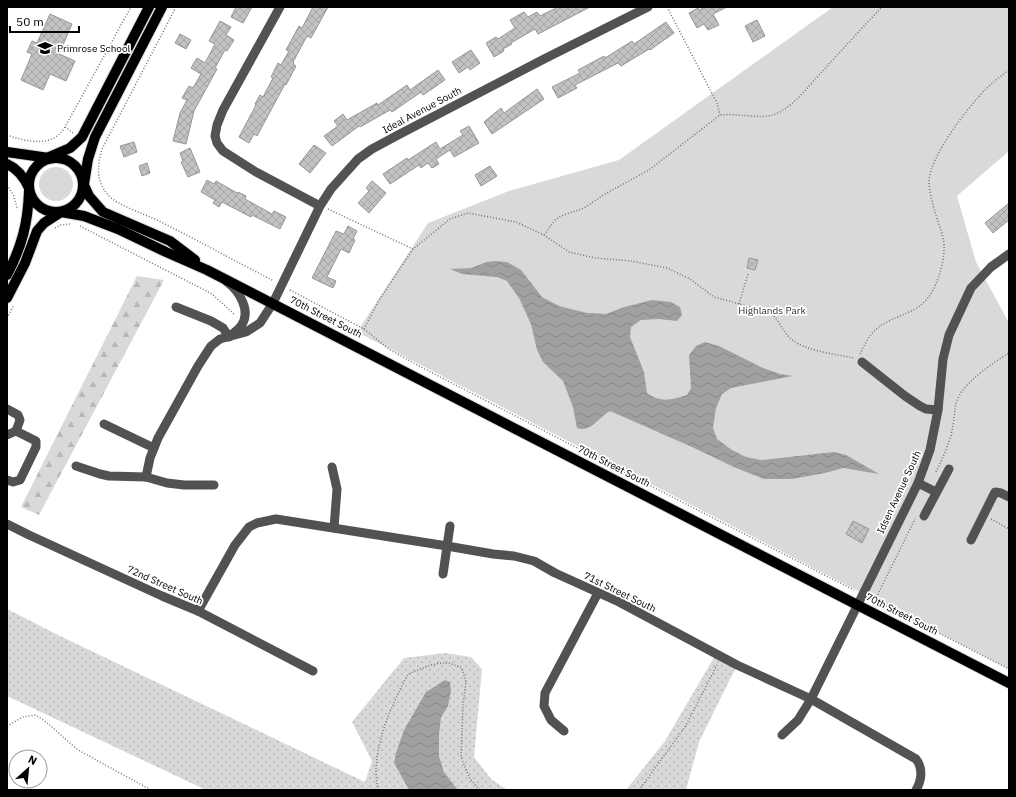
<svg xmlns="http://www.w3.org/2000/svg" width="1016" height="797" font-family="'IBM Plex Sans',sans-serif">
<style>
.grass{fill:url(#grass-dots)}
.forest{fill:url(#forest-firs)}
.green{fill:#d9d9d9}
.water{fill:url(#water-waves)}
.building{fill:url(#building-cross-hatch);stroke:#969696}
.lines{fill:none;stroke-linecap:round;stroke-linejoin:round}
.major-casing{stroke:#dbdbdb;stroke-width:12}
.path{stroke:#747474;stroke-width:1.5;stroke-dasharray:1 2;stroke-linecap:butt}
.minor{stroke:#525252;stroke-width:9}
.major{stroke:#000;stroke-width:10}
.labels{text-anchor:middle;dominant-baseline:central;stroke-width:3.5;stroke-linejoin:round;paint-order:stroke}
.poi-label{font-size:10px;fill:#000;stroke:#fff;text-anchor:start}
.street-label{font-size:10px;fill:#000;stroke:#fff}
.park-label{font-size:10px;fill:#303030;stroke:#fff}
</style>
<defs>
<pattern id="grass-dots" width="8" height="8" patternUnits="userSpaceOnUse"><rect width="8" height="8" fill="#d9d9d9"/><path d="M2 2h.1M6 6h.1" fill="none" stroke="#b8b8b8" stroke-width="1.8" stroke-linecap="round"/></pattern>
<pattern id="forest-firs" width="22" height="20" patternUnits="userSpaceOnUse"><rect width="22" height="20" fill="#d9d9d9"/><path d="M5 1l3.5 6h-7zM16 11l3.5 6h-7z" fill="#b8b8b8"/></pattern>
<pattern id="water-waves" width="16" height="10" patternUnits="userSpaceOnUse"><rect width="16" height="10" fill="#a0a0a0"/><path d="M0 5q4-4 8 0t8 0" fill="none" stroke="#888"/></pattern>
<pattern id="building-cross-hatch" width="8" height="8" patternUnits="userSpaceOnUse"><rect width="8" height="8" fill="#c2c2c2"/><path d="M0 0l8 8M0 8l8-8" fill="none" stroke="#a5a5a5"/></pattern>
</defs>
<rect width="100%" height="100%" fill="#fff"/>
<g class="grass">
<path d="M7 609 60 636 365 782 372 761 352 722 404 658 445 653 471 657 482 669 474 757 492 780 508 790H458L444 772 439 756V736L441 718 448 706 394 763 409 790H206L7 696Z"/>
<path d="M716 654 737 665 699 742 686 790H626L665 741Z"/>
</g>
<path class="forest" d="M137 276 164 280 39 515 21 507Z"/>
<g class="green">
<path d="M833 7H1009V151L957 196 976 262 1009 323V669L357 332 428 223 509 191 619 160Z"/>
<circle cx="56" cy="184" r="17"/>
</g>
<g class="water">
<path d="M496 261 507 262 521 270 542 297 559 306 587 313 606 314 624 307 652 300 671 302 680 307 682 315 677 321 659 319 641 320 631 327 630 337 644 372 647 393C661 403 671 400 687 395L691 388 689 355 696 346 705 342 719 346 763 368 780 374 793 376 731 388 722 394 716 408 713 428 717 439 732 450 746 457 761 460 834 452 846 455 879 474 843 468 825 473 792 479H764L736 468 692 447 610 411C599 417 590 433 577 428L573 407 563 381 543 362 537 350 531 324 519 298 507 281 497 277 462 274 450 269 471 268 487 262Z"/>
<path d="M445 680 450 682 451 691 448 706 441 718 439 736V756L444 772 458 790H409L394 763 396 753 404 730 426 692Z"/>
</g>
<g class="building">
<path d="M236 7H252L243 23 231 17Z"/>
<path d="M313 7H328L311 38 307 36 293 62 294 63 293 64 296 66 286 85 285 84 257 136 254 134 249 143 239 137 256 105 255 104 260 95 263 97 273 78 271 77 278 63 281 65 289 51 286 50 299 26 302 28Z"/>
<path d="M558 7H590L538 34 535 29 511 43 512 44 503 49 504 51 494 57 486 43 496 37 498 39 515 28 510 20 524 12 528 17 537 12 540 16Z"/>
<path d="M705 7H727L713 14 719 25 708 30 704 24 697 28 689 13 698 8 699 10Z"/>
<path d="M50 14 72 24 59 54 75 61 66 81 50 74 43 90 21 80 32 54 27 52 32 41 37 43Z"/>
<path d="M757 20 765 36 753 42 745 26Z"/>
<path d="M220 21 231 27 226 35 234 40 227 51 225 50 215 68 217 69 194 111 186 144 173 141 180 113 187 100 182 98 189 86 193 88 201 74 191 68 197 58 205 63 215 44 209 41Z"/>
<path d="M666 22 674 33 650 50 649 49 621 66 618 63 575 85 577 88 558 98 552 87 580 73 578 70 604 56 605 58 632 41 634 44Z"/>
<path d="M180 34 191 40 186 49 175 43Z"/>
<path d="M471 50 480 63 470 70 468 67 459 73 452 62Z"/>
<path d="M438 70 445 80 423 95 421 92 392 112 390 110 360 127 359 126 332 146 324 136 338 126 334 121 343 114 347 120 377 103 378 105 407 85 410 90Z"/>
<path d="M537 89 544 99 492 134 484 122 501 108 504 113Z"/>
<path d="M469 126 479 143 454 157 450 150 436 159 439 164 432 168 428 163 421 168 419 165 390 184 383 174 407 158 408 160 436 142 440 149 463 135 460 131Z"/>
<path d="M134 142 137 152 124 157 120 146Z"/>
<path d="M314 145 326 153 310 173 299 164Z"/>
<path d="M190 148 200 172 188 177 181 162 183 161 180 153Z"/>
<path d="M147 163 150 173 142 176 139 166Z"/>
<path d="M490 166 497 176 481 186 475 175Z"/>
<path d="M207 180 214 184 216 181 237 193 238 192 246 196 245 199 272 214 274 211 286 217 280 229 252 215 251 217 222 202 219 207 213 203 215 200 201 192Z"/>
<path d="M372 181 386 193 369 213 358 203 369 191 366 188Z"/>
<path d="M1009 203V220L993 233 985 223Z"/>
<path d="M348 226 357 231 353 239 355 240 349 253 341 249 327 277 336 281 333 288 312 278 336 231 344 234Z"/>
<path d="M749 258 758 260 755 270 747 268Z"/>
<path d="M853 521 869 529 862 543 846 534Z"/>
</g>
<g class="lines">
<g class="major-casing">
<g id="major">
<path d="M7 152 49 158"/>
<path d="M49 157 70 148 82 137 149 7"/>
<circle cx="56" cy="185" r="27"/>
<path d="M7 164C18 169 24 177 29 188"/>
<path d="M84 184 88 159 95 137 162 7"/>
<path d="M84 185 89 196 103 212 170 241 195 260"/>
<path d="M61 212 84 216 118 229 166 252 207 270 1009 683"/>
<path d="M7 275C22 246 28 223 29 191"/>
<path d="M7 298 25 263 37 231 44 223 61 212"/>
</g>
</g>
<g class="path">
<path d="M176 7 102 149C97 166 96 181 108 195 117 205 144 214 157 220 197 240 235 261 274 281"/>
<path d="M667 7 717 103 720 115"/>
<path d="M65 127 73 133"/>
<path d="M7 135C27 142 53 148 65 127L131 7"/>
<path d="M7 185 14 196 17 208"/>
<path d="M328 209 413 249"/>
<path d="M80 226 212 294 235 315"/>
<path d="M55 228 61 225 70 224"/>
<path d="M544 235 555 220 561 216 584 208 605 194 649 170 720 115C736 113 759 119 773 115 791 109 806 89 819 75 840 52 861 29 882 7"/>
<path d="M290 290 364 329 390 350 423 368 639 480 854 590"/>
<path d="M739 304 748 274"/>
<path d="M7 318 14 305"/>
<path d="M364 329 378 302 413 249 450 219 468 213 516 222 544 235 569 252 595 258 631 261 667 268 690 279 714 297 769 312C779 319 782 331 791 339 805 351 835 354 854 358"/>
<path d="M860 354C865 344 870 333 879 327 898 313 921 314 933 290 940 276 945 259 944 243 942 230 936 218 933 205 931 197 929 189 929 181 930 156 968 107 986 89 993 82 1001 76 1009 70"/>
<path d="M936 472C943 457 951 441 953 425 955 415 954 407 958 398 967 380 993 363 1009 353"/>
<path d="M991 519 1009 529"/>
<path d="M870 598 1009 669"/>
<path d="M875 600 915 519"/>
<path d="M7 726 23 717 35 715C52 724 64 740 80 751L151 790"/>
<path d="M378 790C377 784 376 777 376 771 377 736 392 705 408 674L431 665 441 663H449L462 668 466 682 463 706 461 757 470 779 480 790"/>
<path d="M639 790 685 727 717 665"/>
</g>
<g class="minor">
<path d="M280 7 223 110 217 125 215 136 217 143 223 151 256 172 320 206"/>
<path d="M176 307 211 321 223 328 229 337C233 333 238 330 241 326 252 311 239 291 227 282"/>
<path d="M862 362 905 396 920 406 926 409 938 410"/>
<path d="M7 409 18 415 20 420 16 431"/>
<path d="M104 424 154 448"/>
<path d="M7 435 16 431 36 441V447L20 480 13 482 7 480"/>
<path d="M76 466 100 474 109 476 146 477 167 483 184 485H214"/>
<path d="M332 467 337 489 334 528"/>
<path d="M146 477 150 458 158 438 198 366 211 346 220 339 246 332 260 323 273 303 320 206 331 189 358 159 372 149 398 135 546 58 648 7"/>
<path d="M918 483 936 492"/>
<path d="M924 516 949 469"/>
<path d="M7 524 29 535 162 596 198 611 313 671"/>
<path d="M971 540 995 492 1001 493 1009 497"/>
<path d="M443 574 450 526"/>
<path d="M198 611 235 545 249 527 257 523 276 519 447 546 493 554 514 556 534 561 555 573 619 602 737 665 811 699 916 759C923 768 922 780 916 790"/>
<path d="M564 731 551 720 544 706 545 693 598 593"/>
<path d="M782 735 798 720 811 699 918 483 930 450 938 410 943 359 949 335 971 288 991 267 1009 254"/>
</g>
<use href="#major" class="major"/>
</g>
<defs>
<g id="school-bare" transform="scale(1.2)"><path d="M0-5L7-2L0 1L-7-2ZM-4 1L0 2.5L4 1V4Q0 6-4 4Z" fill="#000" stroke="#fff" stroke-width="2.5" paint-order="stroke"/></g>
</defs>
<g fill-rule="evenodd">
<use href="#school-bare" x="45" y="48"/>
</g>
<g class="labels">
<g class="poi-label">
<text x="57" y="48">Primrose School</text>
</g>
<g class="street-label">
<text transform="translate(422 110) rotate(-28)">Ideal Avenue South</text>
<text transform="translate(326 317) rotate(27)">70th Street South</text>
<text transform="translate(614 466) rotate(27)">70th Street South</text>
<text transform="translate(899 492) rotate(-65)">Idsen Avenue South</text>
<text transform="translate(165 585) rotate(24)">72nd Street South</text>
<text transform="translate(620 592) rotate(26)">71st Street South</text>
<text transform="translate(902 614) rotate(27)">70th Street South</text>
</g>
<g class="park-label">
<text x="772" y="310">Highlands Park</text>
</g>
</g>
<rect width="1016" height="797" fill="none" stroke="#000000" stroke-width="16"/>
<g transform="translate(28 769) rotate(27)"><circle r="19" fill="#ffffff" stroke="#999999"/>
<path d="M0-3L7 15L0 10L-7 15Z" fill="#000000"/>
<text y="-6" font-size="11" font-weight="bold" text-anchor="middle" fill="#000000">N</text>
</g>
<path d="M10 26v6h69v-6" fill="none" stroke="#000000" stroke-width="2"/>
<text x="16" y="26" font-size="12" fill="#000000" stroke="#ffffff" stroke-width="3" paint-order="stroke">50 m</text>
</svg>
